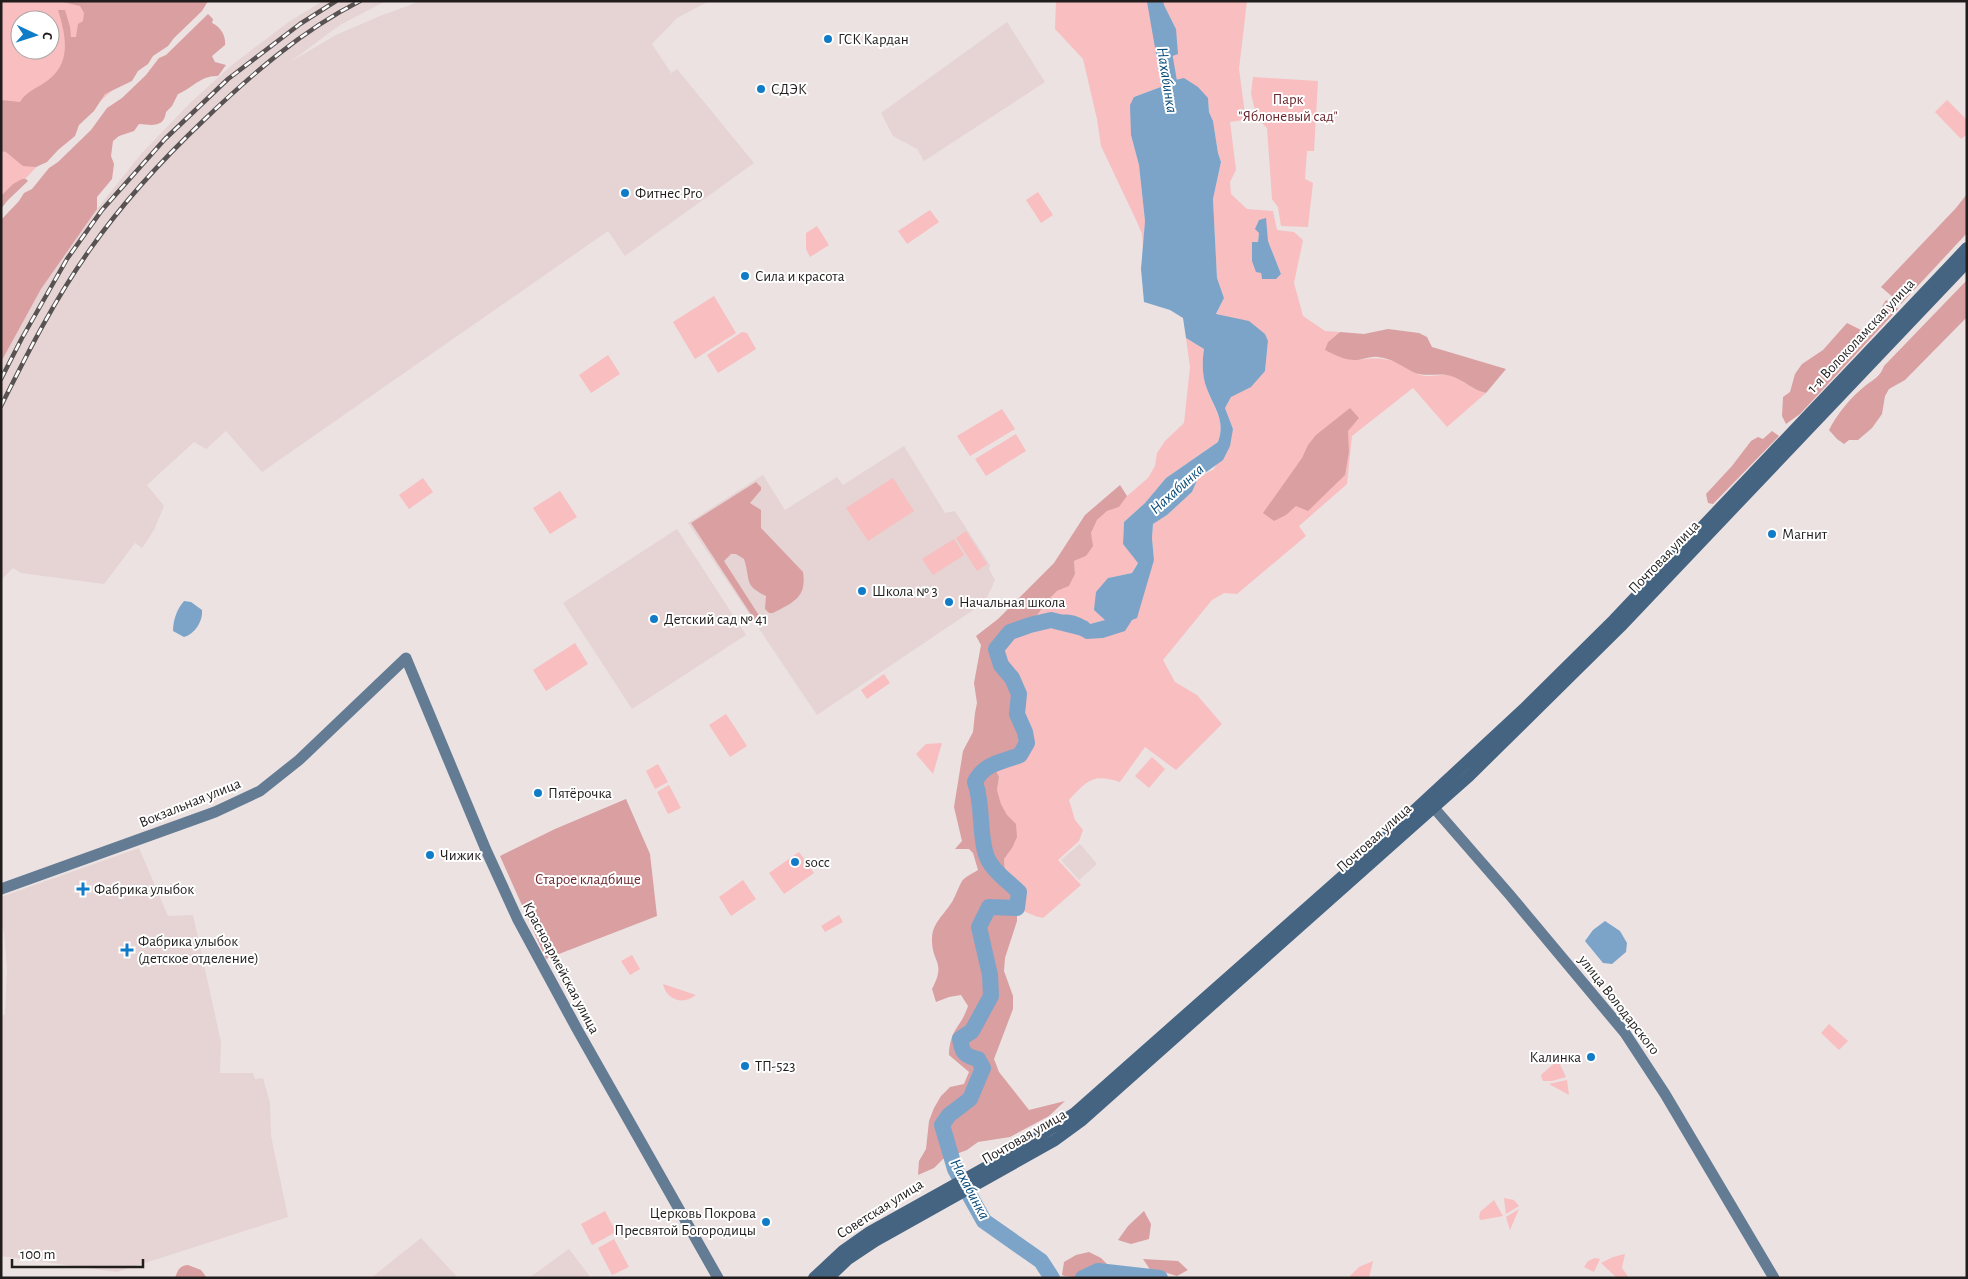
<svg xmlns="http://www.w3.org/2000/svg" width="1968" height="1279" font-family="'Alegreya Sans',sans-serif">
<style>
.built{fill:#e6d3d3}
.green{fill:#f8bec0;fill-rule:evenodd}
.forest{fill:#d99fa1}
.water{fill:#7ca4c9}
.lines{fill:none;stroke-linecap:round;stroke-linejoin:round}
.river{stroke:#7ca4c9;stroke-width:16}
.secondary{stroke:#637c94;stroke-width:11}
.primary{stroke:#446481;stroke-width:12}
.rail-casing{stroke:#585252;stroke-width:4.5}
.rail{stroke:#fff;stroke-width:2.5;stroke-dasharray:8;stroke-linecap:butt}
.poi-dot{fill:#107cc7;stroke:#fff;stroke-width:2}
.labels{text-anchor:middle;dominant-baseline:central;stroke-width:4;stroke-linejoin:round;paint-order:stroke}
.poi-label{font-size:15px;fill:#211d1d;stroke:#fff;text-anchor:start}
.park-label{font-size:15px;fill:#6c262e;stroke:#fff}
.street-label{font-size:15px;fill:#211d1d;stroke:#fff}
.water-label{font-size:16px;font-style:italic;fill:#084a79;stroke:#fff}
</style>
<rect width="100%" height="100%" fill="#ece2e2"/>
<g class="built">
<path d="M323 1H386L340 25 290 62 336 35 380 16 421 1H709L677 18 652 44 671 73 677 69 754 163 625 256 608 231 262 472 226 431 206 449 194 442 147 485 164 506 154 530 142 548 135 543 104 584 21 573 13 568 1 580V362L41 289 97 209 141 154 190 103 232 65 290 21Z"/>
<path d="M1007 22 1045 82 924 161 917 149 893 136 881 113Z"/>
<path d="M904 446 945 513 955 511 990 565 989 569 995 580 985 602 817 715 688 523 763 475 785 510 837 477 843 485Z"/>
<path d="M677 529 746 635 632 709 563 603Z"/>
<path d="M1080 844 1097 864 1079 880 1061 860Z"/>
<path d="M139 848 168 916 193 915 221 1042 220 1073H253L255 1079 263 1078 270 1103 271 1136 288 1217 117 1272 1 1256V1017L5 1014 7 969 4 932 1 924V897Z"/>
<path d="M421 1238 458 1278H371Z"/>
<path d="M569 1249 591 1278H529Z"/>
</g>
<g class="green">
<path d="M1 1H209L94 107 1 204ZM20 20H50V50H20Z"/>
<path d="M1056 1H1152L1167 58 1176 29 1162 1H1247L1239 69 1245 114 1243 120 1230 122 1236 170 1230 182 1231 194 1247 209 1273 211 1277 230 1294 232 1303 240 1294 283 1303 316 1325 331 1340 332 1328 342 1356 360C1373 358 1386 357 1401 364 1410 368 1415 375 1425 376 1434 377 1443 373 1452 376 1464 381 1472 390 1486 393L1447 427 1413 388 1352 436 1347 484 1299 526 1306 536 1237 594 1224 593 1212 600 1163 660 1175 682 1197 695 1222 724 1176 770 1145 747 1120 782C1092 773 1087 781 1069 800L1075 820 1083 830 1079 841 1058 860 1081 885 1043 918 1035 916 1017 908 1019 892 1005 872 1004 859 1012 848 1007 815 1001 804 997 790 999 777 993 764 1020 755 1025 732 1017 714 1019 694 1012 678 1001 665 996 649 1010 632 1030 625 1048 600 1057 591 1069 586 1075 574 1074 561 1086 556 1091 533 1097 520 1107 511 1119 507 1127 496 1148 478 1155 466 1157 453 1165 441 1184 423 1190 367 1186 338 1204 349C1202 362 1202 377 1207 389 1214 409 1226 420 1218 442L1166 478 1145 503 1124 522 1123 544 1138 562 1132 573 1108 578 1105 620 1090 624 1103 638 1154 560 1152 538 1153 524 1167 515 1192 492 1198 478 1214 469 1233 429 1225 408 1231 397 1265 371 1268 342 1265 334 1216 315 1224 298 1217 278 1213 199 1221 162 1218 153 1213 121 1209 112 1208 98 1171 81 1170 72 1165 73 1166 85 1134 97 1131 135 1139 165 1145 221 1143 248 1142 234 1137 222 1101 146 1097 119 1083 59 1055 29ZM1259 233 1268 241 1281 274 1276 279H1262L1253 242H1258Z"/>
<path d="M1253 77 1318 81 1314 151H1307L1305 179 1313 183 1308 227 1281 226 1278 207 1272 199 1267 128 1257 118 1251 94Z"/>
<path d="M1947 100 1967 120V134L1961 139 1935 112Z"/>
<path d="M1038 192 1053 215 1041 223 1026 200Z"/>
<path d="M930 210 939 222 907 244 898 231Z"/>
<path d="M817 226 829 245 810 257 806 249V233Z"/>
<path d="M714 296 736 333 695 359 673 322Z"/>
<path d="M742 332 747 333 756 349 718 373 707 355Z"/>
<path d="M608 355 620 374 591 393 579 375Z"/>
<path d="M1002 409 1015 429 970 456 957 436Z"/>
<path d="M1016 434 1026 451 986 476 975 459Z"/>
<path d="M423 478 433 492 409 509 399 495Z"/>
<path d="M893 478 914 511 868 541 846 508Z"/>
<path d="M560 491 577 517 550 534 533 508Z"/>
<path d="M966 531 987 564 977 571 956 538Z"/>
<path d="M954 539 964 555 933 575 922 559Z"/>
<path d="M575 643 588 664 546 691 533 670Z"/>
<path d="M884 674 890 683 867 699 861 690Z"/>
<path d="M726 714 747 746 730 757 709 725Z"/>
<path d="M942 743 933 774 916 754 926 744Z"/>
<path d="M1152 757 1165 769 1149 788 1135 776Z"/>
<path d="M658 764 668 782 655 789 646 771Z"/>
<path d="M669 785 681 808 668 814 657 792Z"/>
<path d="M799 852 814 873 784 894 769 873Z"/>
<path d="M743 880 756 899 731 916 719 897Z"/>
<path d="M839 915 843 922 825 932 821 926Z"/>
<path d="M632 955 640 969 630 975 621 961Z"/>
<path d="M663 984 696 995C684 1005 667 1001 663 984Z"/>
<path d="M1829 1024 1848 1041 1839 1050 1821 1033Z"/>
<path d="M1558 1060 1566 1077 1552 1081H1543L1541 1076 1542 1074Z"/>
<path d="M1567 1080 1569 1095 1549 1084Z"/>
<path d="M1504 1198 1514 1200 1519 1206 1506 1214Z"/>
<path d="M1494 1200 1503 1216 1481 1220 1479 1218 1480 1212Z"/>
<path d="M1519 1209 1510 1230 1506 1217Z"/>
<path d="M605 1211 616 1232 592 1245 581 1224Z"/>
<path d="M614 1239 629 1267 612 1275 598 1248Z"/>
<path d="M1625 1254 1622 1268 1629 1278H1617L1601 1263 1613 1257Z"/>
<path d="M1595 1258 1600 1259 1594 1272 1584 1267 1588 1261Z"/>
<path d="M1373 1261 1369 1278H1348L1359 1267Z"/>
</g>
<g class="forest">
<path d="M58 1H208L202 11 174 38 168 46 153 56 148 64 138 71 132 81 105 94 94 111 79 125 75 136 58 150 47 162 36 167 23 166 6 152 1 151V100L20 102C26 92 35 89 44 83 73 65 66 36 58 10H65L70 27 71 37H76L78 24 83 21 84 13 80 6Z"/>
<path d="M208 14 213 19 212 23C221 27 226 36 225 45L212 56 215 62 226 65 218 76C201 75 193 88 178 94L172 106 166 112C164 128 152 125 139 124L134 131 119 136 113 141 111 156 114 164 112 179 97 197V209L41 289 1 362V220L19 201 24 193 32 189 49 168 58 162 91 130 107 108 122 98 146 75 159 58 166 55Z"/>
<path d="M22 179H26L28 181 7 201 1 209V196L13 184Z"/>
<path d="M1967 194V233L1901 304 1881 287 1956 208Z"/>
<path d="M1967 280V317L1905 380 1889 389 1885 396 1882 414 1872 428 1858 440H1849L1844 444 1837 439 1829 430C1837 414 1851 397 1865 386 1874 379 1880 377 1884 366Z"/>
<path d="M1886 300 1894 303 1898 309 1800 414 1786 424 1782 416 1783 397 1790 392 1795 374 1802 364 1823 350 1847 323 1863 331 1870 326Z"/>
<path d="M1388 329 1419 333 1427 337 1432 347 1506 369 1486 393C1472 390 1464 380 1451 376 1438 372 1426 378 1413 372 1402 366 1391 358 1378 357 1371 356 1365 359 1358 360 1346 361 1335 355 1325 350L1328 342 1340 332 1364 334Z"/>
<path d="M1350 408 1359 418 1348 431 1349 452 1345 475 1308 511 1296 506 1286 515 1274 521 1263 513 1302 458 1308 445 1316 435Z"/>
<path d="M1772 431 1779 436 1713 504 1708 503 1706 494 1732 466 1751 441 1758 437 1763 439Z"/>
<path d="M756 482 761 487V490L750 503 761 510V528L803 572C807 598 793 602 773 613H769L765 609 766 596C743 585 751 580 744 559L736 554H731L724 561 760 617 762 621 758 625 691 523Z"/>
<path d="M1120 485 1127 496 1119 507 1107 511 1097 520 1091 533 1093 546 1086 556 1074 561 1075 574 1069 586 1057 591 1048 600 1030 625 1010 632 996 649 1001 665 1012 678 1019 694 1017 714 1025 732 1027 743 1020 755 993 764 999 777 997 790 1001 804 1007 815 1016 824 1017 837 1012 848 1004 859 1005 872 1019 892 1017 908V921L1005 958 1004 971 1013 996V1009L994 1059 999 1072 1029 1110 1065 1101 1049 1116 1010 1137 978 1142 967 1150 943 1159 934 1168 918 1175 919 1161 926 1149 929 1121 934 1108 941 1096 950 1087 964 1084 969 1072 949 1055C950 1028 961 1028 968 1006L961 995 949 997 936 1002 932 989C947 961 931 963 932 938 933 922 944 915 952 902 956 895 958 888 962 881 965 877 973 873 978 870L973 853 969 849H955L962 841 954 807 963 751 973 732 975 713 977 703 974 683 981 645 976 636 998 619 1054 563 1085 515Z"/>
<path d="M626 799 650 854 657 916 546 959 500 856 555 829Z"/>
<path d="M1144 1211 1151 1224 1149 1239 1131 1244 1118 1240 1128 1226Z"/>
<path d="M1089 1252 1101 1258 1107 1264 1105 1271C1094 1277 1073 1279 1062 1275L1064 1262 1076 1255Z"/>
<path d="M1143 1259 1178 1261 1188 1270 1177 1276 1164 1272 1151 1271Z"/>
<path d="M188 1265 201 1270 207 1278H175C178 1270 179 1266 188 1265Z"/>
</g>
<g class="water">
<path d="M1152 1H1162L1176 29 1178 54 1167 58 1169 67H1164Z"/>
<path d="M1170 72 1171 81 1184 78 1198 87 1208 98 1209 112 1213 121 1218 153 1221 162 1213 199 1217 278 1224 298 1216 314 1249 321 1265 334 1268 341 1265 371 1251 387 1231 397 1225 408 1233 429 1230 446 1223 460 1198 478 1192 492 1167 515 1153 524 1152 538 1154 560 1137 618 1132 620 1125 631 1103 638 1086 639 1067 628 1057 616C1069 612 1081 617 1090 624L1105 620 1094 610 1096 592 1108 578 1132 573 1138 563 1123 544 1124 522 1145 503 1166 478 1218 442C1226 420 1214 408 1207 389 1202 377 1202 362 1204 349L1186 338 1183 318 1170 310 1144 302 1141 269 1145 221 1139 165 1131 135 1130 105 1134 97 1166 85 1165 73Z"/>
<path d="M1266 218 1268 241 1281 274 1276 279H1262L1261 273 1256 272 1252 261V242H1258L1259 233 1255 229 1259 220Z"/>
<path d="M184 601 191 602 202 610C203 621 195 634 184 637L173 631C173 620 177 609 184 601Z"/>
<path d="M1605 921 1620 931 1627 943 1626 952 1612 964 1603 963 1585 941 1593 930Z"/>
</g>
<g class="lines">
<g class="river">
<path d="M1155 1 1171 93"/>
<path d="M1052 1278 1041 1261 984 1221 955 1169 942 1125 949 1115 970 1099 983 1068 978 1059C964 1056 962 1052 960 1039L972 1031 991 996 990 975 979 927 989 907 1017 908 1019 892C1007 880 989 869 985 851 979 828 983 804 975 782 984 763 1002 762 1020 755L1027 743 1025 732 1017 714 1019 694 1012 678 1001 665 996 649 1010 632 1030 625 1051 620 1083 628"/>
<path d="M1083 1278 1098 1271 1160 1278"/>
</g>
<g class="secondary">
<path d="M1428 801 1509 894 1625 1033 1665 1094 1774 1278"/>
<path d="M1 889 215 812 260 791 299 760 406 658 486 850 518 920 577 1029 718 1278"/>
</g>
<g class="primary">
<path d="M814 1278 843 1251 870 1232 1019 1149 1075 1113 1361 860 1524 709 1614 620 1967 248"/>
<path d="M828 1278 848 1259 875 1241 1055 1140 1081 1121 1417 822 1469 776 1620 627 1967 262"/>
</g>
<g class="rail-casing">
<g id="rail">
<path d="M1 379 22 338 67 259 102 210 165 139 228 79 300 24 336 1"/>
<path d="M1 406C28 352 56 297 91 248 124 201 163 159 204 120 251 75 301 31 360 1"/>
</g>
</g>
<use href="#rail" class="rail"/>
</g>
<g class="poi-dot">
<circle cx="828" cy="39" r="5"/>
<circle cx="761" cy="89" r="5"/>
<circle cx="625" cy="193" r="5"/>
<circle cx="745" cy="276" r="5"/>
<circle cx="1772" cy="534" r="5"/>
<circle cx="862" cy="591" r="5"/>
<circle cx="949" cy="602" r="5"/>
<circle cx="654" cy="619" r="5"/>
<circle cx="538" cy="793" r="5"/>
<circle cx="430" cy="855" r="5"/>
<circle cx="795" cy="862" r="5"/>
<path d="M80.5 881.5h5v5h5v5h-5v5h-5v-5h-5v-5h5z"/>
<path d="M124.5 942.5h5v5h5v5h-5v5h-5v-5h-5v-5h5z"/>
<circle cx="1591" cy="1057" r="5"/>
<circle cx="745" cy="1066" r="5"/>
<circle cx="766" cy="1222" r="5"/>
</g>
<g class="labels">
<g class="poi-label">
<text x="838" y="39">ГСК Кардан</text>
<text x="771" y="89">СДЭК</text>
<text x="635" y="193">Фитнес Pro</text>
<text x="755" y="276">Сила и красота</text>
<text x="1782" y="534">Магнит</text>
<text x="872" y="591">Школа № 3</text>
<text x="959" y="602">Начальная школа</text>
<text x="664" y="619">Детский сад № 41</text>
<text x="548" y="793">Пятёрочка</text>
<text x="440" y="855">Чижик</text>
<text x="805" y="862">socc</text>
<text x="94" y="889">Фабрика улыбок</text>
<text x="138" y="941">Фабрика улыбок<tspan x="138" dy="17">(детское отделение)</tspan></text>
<text x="1581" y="1057" text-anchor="end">Калинка</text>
<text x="755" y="1066">ТП-523</text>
<text x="756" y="1213" text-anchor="end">Церковь Покрова<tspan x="756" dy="17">Пресвятой Богородицы</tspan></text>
</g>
<g class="park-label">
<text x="1288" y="99">Парк<tspan x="1288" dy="17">"Яблоневый сад"</tspan></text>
<text x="588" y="879">Старое кладбище</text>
</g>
<g class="street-label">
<text transform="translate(1861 336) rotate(-47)">1-я Волоколамская улица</text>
<text transform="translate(1664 557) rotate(-46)">Почтовая улица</text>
<text transform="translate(190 803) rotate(-22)">Вокзальная улица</text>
<text transform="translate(1374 838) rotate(-42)">Почтовая улица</text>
<text transform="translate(561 968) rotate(62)">Красноармейская улица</text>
<text transform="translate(1619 1005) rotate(52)">улица Володарского</text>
<text transform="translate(1024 1137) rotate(-30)">Почтовая улица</text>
<text transform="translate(880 1209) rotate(-32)">Советская улица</text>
</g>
<g class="water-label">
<text transform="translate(1167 80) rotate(81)">Нахабинка</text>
<text transform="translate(1177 489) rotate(-42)">Нахабинка</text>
<text transform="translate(970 1189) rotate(62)">Нахабинка</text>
</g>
</g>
<rect width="1968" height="1279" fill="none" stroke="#211d1d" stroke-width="5"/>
<g transform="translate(35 35) rotate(94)"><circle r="24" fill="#ffffff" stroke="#a6a5a5"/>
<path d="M0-4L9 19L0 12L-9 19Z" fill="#107cc7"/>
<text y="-8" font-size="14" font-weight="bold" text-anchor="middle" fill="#211d1d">С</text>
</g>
<path d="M12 1259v8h131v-8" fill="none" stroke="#211d1d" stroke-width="2.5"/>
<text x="20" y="1259" font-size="15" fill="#211d1d" stroke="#ffffff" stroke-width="4" paint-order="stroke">100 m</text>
</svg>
